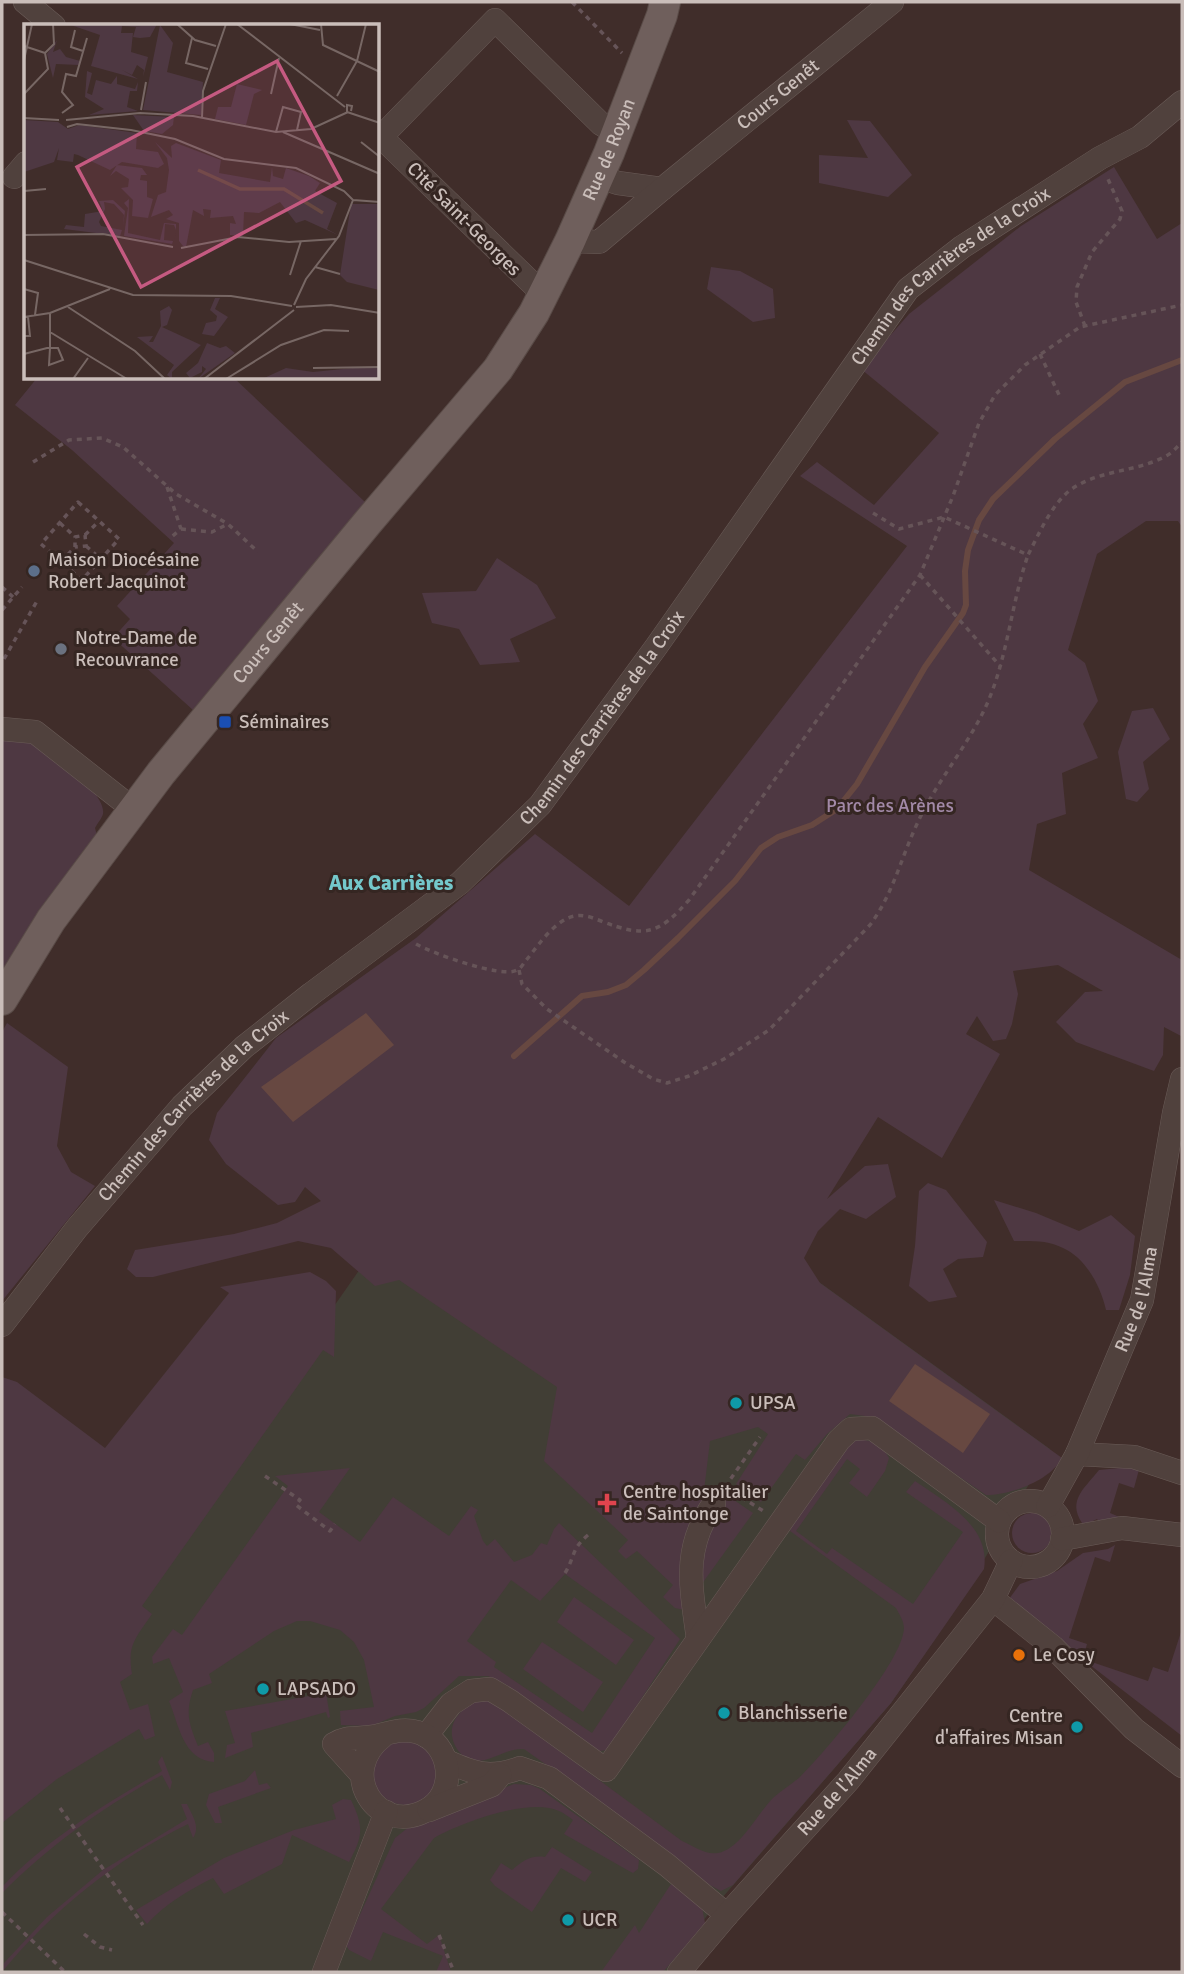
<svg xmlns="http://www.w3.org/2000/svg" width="1184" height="1974" font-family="Signika,sans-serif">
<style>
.medical{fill:#413e35}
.green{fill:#4e3842;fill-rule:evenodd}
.water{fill:#674841}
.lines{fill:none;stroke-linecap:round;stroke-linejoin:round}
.stream{stroke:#674841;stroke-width:6}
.minor-casing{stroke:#6a5c58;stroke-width:24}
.major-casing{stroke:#594b47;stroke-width:32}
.path{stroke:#665458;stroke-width:3.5;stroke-dasharray:5 5;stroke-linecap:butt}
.minor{stroke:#50413d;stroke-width:23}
.major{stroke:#6f5f5c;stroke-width:30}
.service-dot{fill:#5c6f8a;stroke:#352622;stroke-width:2.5}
.worship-dot{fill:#6b7280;stroke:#352622;stroke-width:2.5}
.transit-dot{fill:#1a4fb4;stroke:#352622;stroke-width:2.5}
.culture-dot{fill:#0f9aa8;stroke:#352622;stroke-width:2.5}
.health-dot{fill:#e0444e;stroke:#352622;stroke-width:2.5}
.food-dot{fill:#e8710a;stroke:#352622;stroke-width:2.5}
.labels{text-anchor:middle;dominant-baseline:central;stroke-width:6;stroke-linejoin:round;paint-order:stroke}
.street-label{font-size:19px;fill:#cabeba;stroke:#352622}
.poi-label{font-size:19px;fill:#cabeba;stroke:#352622;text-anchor:start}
.park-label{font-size:19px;fill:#a289a7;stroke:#352622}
.neighbourhood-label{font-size:21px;font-weight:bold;fill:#74c8cb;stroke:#352622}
.inset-river{fill:none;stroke:#674841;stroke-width:3.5}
.inset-road{fill:none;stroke:#776764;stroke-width:2}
.view{fill:#c55a81;fill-opacity:0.15;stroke:#c55a81;stroke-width:3.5}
.inset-edge{fill:none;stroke:#cabeba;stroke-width:3.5}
</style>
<rect width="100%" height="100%" fill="#402d2a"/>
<path class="medical" d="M508 1057 1050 1449 948 1620 891 1703 709 1913 666 1972H2V1797L124 1607Z"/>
<g class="green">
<path d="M847 120 870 121 912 175 888 197 819 183V155L868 158Z"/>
<path d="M1114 167 1157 239 1182 223V527L1178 521H1146L1097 554 1068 650 1085 663 1098 701 1083 724 1098 758 1062 773 1066 814 1037 824 1029 870 1182 960V1035L1181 1036 1164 1027 1163 1055 1154 1071 1076 1042 1056 1022 1085 992 1103 991 1058 965 1013 971 1018 994 1012 1024 1006 1039 993 1041 977 1016 966 1034 1000 1054 942 1158 878 1117 827 1199 865 1166 888 1164 896 1197 866 1219 840 1209 818 1231 804 1258 820 1283 1062 1458C1050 1481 1010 1495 986 1495L882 1424 865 1416 850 1414 827 1434 805 1460 796 1454 761 1502 736 1484 768 1434 758 1427 710 1441 703 1499 688 1536 684 1610 675 1608 663 1597 673 1585 637 1551 626 1559 618 1551 628 1540 544 1461 557 1387 399 1280 375 1286 331 1248 298 1241 153 1277H136L127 1269 135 1250 234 1234 277 1223 321 1201 305 1187 295 1202 278 1205 226 1164 209 1140 217 1113 276 1038 416 938 535 834 629 906 907 546 800 476 817 462 874 505 939 433 861 369 909 314 1021 226Z"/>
<path d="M711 267 740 271 773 289 775 318 753 322 707 289Z"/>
<path d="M37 378H234L365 502 193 710 113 638 130 619 117 606 174 543 72 450 15 405Z"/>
<path d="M497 558 537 585 556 618 510 639 520 662 480 665 459 629 432 623 422 593 476 591Z"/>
<path d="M1153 708 1170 739 1143 762 1149 789 1137 802 1126 799 1118 752 1132 711Z"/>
<path d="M25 736C42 749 107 790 103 814 102 818 97 824 95 828L97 836 2 973V739Z"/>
<path d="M7 1023 68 1067 57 1146 71 1172 95 1186 2 1301V1032Z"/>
<path d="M928 1183 946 1190 987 1242 983 1257 958 1259 943 1269 957 1297 929 1302 909 1286 915 1246 919 1191Z"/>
<path d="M994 1200 1036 1213 1079 1231 1111 1215 1135 1236 1130 1275 1119 1310H1106C1101 1287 1086 1258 1063 1248 1048 1240 1031 1241 1014 1241Z"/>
<path d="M310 1272 326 1281 336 1291 334 1357 323 1350 142 1606 152 1614C136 1638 127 1644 132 1674L120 1682 130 1710 148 1704 155 1736 145 1740 139 1729 57 1779 2 1823V1377L17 1382 105 1448 229 1293 220 1287Z"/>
<path d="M861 1439 880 1444 889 1458 885 1471 867 1497 849 1483 860 1469 847 1459 796 1531 827 1554 832 1548 913 1604 963 1532 906 1492 915 1481C945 1502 991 1526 984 1569L891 1703 733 1885 721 1891 706 1883 659 1845 524 1749C502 1747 483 1772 462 1755 457 1750 453 1743 452 1736 450 1717 465 1708 478 1698L490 1700 682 1841C693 1846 705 1855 718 1853 741 1849 758 1812 774 1797 782 1790 792 1784 800 1777 825 1752 903 1661 904 1628 904 1621 899 1614 896 1608L790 1531 792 1525 849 1443Z"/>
<path d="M1140 1466 1134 1488 1119 1483 1110 1513 1124 1519 1100 1523 1097 1519 1089 1523H1082C1067 1500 1085 1488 1099 1470Z"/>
<path d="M350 1468 319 1512 360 1542 393 1497 449 1536 471 1506 478 1510 474 1516 483 1541 487 1546 495 1539 514 1562 532 1555 541 1543 547 1545 554 1529 559 1523 680 1639 608 1750 599 1751 505 1684 488 1676H459L424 1708 416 1712 395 1716 371 1726 341 1725 340 1711 374 1707 364 1660 354 1642 340 1630 310 1621H297L274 1631 209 1674 212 1683 193 1690C185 1713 189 1724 198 1746L208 1742 214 1753V1762C183 1760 179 1725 169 1701L183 1692 169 1658 153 1664 152 1657 173 1629 182 1635 288 1486 275 1476ZM565 1574 655 1638 592 1733 494 1667 496 1662 467 1641 511 1580 540 1601Z"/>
<path d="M728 1496 753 1513 701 1585 698 1570 709 1523Z"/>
<circle cx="1032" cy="1533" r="20"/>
<path d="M1115 1545 1110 1562 1095 1557 1069 1638 1087 1644 1083 1659 1148 1681 1153 1667 1168 1672 1182 1629V1736L1015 1607 1009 1599 1020 1584 1057 1571 1083 1553 1108 1549Z"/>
<path d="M574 1597 634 1640 616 1665 557 1622Z"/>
<path d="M542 1642 603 1682 583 1712 523 1669Z"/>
<path d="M326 1693 330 1717 328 1718 326 1712 251 1733 253 1747 225 1758 227 1745 235 1743 225 1711Z"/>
<circle cx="405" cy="1773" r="32"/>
<path d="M162 1756 172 1782 170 1790 162 1775C104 1806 48 1847 2 1893V1887C47 1839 105 1804 162 1771L158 1762Z"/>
<path d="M255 1770 259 1785 267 1783 271 1788 218 1807 222 1823H215L206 1805 209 1794 245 1781Z"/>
<path d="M514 1784 531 1785 540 1789 639 1860 638 1869 633 1873 629 1871 564 1834 573 1820C569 1817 564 1813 559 1811 529 1797 461 1823 434 1838L381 1909 427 1944 439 1935 451 1972H436L443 1956 383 1932 371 1961 349 1950 346 1945 395 1838 410 1826Z"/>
<path d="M343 1799 351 1800C364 1827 363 1836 349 1862L292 1835 282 1864 224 1894 213 1878C189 1890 165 1904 147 1924L136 1910 224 1858 294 1830 336 1819 332 1805Z"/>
<path d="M181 1804H187C192 1815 201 1827 193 1838L188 1824C116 1859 52 1911 2 1972L4 1963 47 1917 103 1870 187 1819Z"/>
<path d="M552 1847 592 1872 585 1882 561 1868 532 1912 495 1886 490 1880 501 1863 512 1870C523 1861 530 1855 545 1857Z"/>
<path d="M671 1884 682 1890 702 1907 705 1923 663 1972H601L635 1925 639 1933Z"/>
</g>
<g class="water">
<path d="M366 1013 394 1045 293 1122 261 1087Z"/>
<path d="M915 1364 990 1414 963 1453 889 1401Z"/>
</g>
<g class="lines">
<path class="stream" d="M514 1056 582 996 608 992 626 985 644 970 678 938 735 881 761 848 778 837 812 825 837 809 857 784 925 667 963 613 966 605 965 571 968 550 979 520 993 499 1055 439 1125 382 1182 360"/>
<g class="minor-casing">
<g id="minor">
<path d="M25 2 54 26"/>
<path d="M14 177 26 163"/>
<path d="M599 177 618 183 662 189"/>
<path id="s1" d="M570 241 599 242 662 189 892 2"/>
<path d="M544 295 381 137 495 20 601 124 616 133"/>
<path d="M2 729 35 732 133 809"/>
<path id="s2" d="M2 1325 77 1228 182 1106 244 1047 311 994 460 883 540 805 656 647 908 289 962 247 1100 158 1140 137 1182 102"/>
<path d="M1077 1454 1134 1457 1182 1473"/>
<circle cx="1030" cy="1534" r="33"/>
<path id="s3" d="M1048 1506 1077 1454 1142 1300 1174 1113 1182 1079"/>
<path d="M1062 1539 1122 1528 1182 1535"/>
<path d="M993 1599 1053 1647 1134 1729 1182 1766"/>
<path d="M698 1639C691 1586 682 1549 714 1503"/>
<path d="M426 1736 451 1704 471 1691 490 1689 510 1701 606 1770 839 1440 851 1429 872 1428 999 1521"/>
<path d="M446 1761C475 1774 490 1779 520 1768L549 1778 667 1865 727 1915"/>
<path d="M362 1775 334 1744C347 1736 355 1739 370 1737 386 1735 400 1727 417 1732 452 1742 459 1794 425 1811 377 1836 336 1772 383 1736"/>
<path d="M429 1810 492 1785 500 1775"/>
<path d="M324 1972 386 1812"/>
<path id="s4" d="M679 1972 727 1915 848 1781 993 1599 1011 1561"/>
</g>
</g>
<g class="major-casing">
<g id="major">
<path id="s5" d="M2 1000 51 920 161 773 368 522 498 369 534 313 570 241 609 153 662 15 665 2"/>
</g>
</g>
<g class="path">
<path d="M572 2 622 53"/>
<path d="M1085 326 1076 302 1077 287 1092 252 1120 219 1122 211 1108 179"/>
<path d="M1040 354 1060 397"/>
<path d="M33 462 69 440 102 438 123 447 176 494 228 524 258 552"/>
<path d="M167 487 181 529 169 539"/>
<path d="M78 502 119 539 82 580 41 544Z"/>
<path d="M873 513 899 529 944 517 1028 555C1039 534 1050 507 1069 491 1098 469 1135 473 1166 456 1172 453 1177 447 1182 442"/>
<path d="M60 523 75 537"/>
<path d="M181 529 212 532 228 524"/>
<path d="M85 535 99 521"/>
<path d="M86 546 101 559"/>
<path d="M61 562 75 547V537L85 535 86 546 75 547"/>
<path d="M920 575 1001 667"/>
<path d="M2 587 13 597"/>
<path d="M2 610 22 587"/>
<path d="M4 659 37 601"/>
<path d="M416 944C432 953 502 979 517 970 522 968 524 962 528 958 539 944 556 919 575 916 584 914 593 918 601 921 645 938 658 935 689 900L920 575 953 496 979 423 995 395 1025 365 1080 327 1182 305"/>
<path d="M519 970 522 984 547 1009 624 1062 653 1079 667 1083 689 1076 724 1059 769 1030 870 925C893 894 901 858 917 824 936 782 968 746 987 704 1008 656 1011 604 1028 555"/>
<path d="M265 1476 300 1500 296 1505 330 1531 335 1524"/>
<path d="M725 1487 760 1437"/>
<path d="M733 1492 765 1512"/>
<path d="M565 1573C575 1557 571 1549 588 1535"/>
<path d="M60 1808 143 1925"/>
<path d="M2 1912 65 1972"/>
<path d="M84 1934 100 1947 112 1950"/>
<path d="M439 1935 454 1972"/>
</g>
<use href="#minor" class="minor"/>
<use href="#major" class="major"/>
</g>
<circle class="service-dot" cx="34" cy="571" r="7"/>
<circle class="worship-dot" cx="61" cy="649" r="7"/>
<rect class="transit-dot" x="218" y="715" width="14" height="14" rx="3.5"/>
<g class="culture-dot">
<circle cx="736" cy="1403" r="7"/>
<circle cx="263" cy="1689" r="7"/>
<circle cx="724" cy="1713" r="7"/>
<circle cx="1077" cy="1727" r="7"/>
<circle cx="568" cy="1920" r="7"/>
</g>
<path class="health-dot" d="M603.5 1492.5h7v7h7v7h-7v7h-7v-7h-7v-7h7z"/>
<circle class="food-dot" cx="1019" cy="1655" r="7"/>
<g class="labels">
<g class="street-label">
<text stroke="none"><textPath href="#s1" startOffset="261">Cours Genêt</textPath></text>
<text stroke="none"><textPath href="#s5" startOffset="1050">Rue de Royan</textPath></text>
<text transform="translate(464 219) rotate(45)">Cité Saint-Georges</text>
<text stroke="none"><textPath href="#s2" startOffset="1426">Chemin des Carrières de la Croix</textPath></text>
<text stroke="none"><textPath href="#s5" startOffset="446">Cours Genêt</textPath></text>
<text stroke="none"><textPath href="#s2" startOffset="859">Chemin des Carrières de la Croix</textPath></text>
<text stroke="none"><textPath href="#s2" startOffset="292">Chemin des Carrières de la Croix</textPath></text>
<text stroke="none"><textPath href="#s3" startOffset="226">Rue de l'Alma</textPath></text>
<text stroke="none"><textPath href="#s4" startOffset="240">Rue de l'Alma</textPath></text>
</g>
<g class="poi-label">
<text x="48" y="560">Maison Diocésaine<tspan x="48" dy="22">Robert Jacquinot</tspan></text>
<text x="75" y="638">Notre-Dame de<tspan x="75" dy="22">Recouvrance</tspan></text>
<text x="239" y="722">Séminaires</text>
<text x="750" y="1403">UPSA</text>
<text x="623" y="1492">Centre hospitalier<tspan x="623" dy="22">de Saintonge</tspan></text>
<text x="1033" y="1655">Le Cosy</text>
<text x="277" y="1689">LAPSADO</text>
<text x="738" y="1713">Blanchisserie</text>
<text x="1063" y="1716" text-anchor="end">Centre<tspan x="1063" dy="22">d'affaires Misan</tspan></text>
<text x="582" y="1920">UCR</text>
</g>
<g class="park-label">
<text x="890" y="806">Parc des Arènes</text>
</g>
<g class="neighbourhood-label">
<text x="391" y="883">Aux Carrières</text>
</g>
</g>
<g transform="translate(24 24)">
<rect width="355" height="355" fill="#402d2a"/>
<path d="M44 0H133L126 13 116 14 109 13 112 3H117L98 2 97 9H109L107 28 124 33 119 53 120 46 113 41 108 51 98 46 114 55 67 42 76 11ZM136 1 149 19 143 48 179 58 177 91 119 86ZM33 16 29 28 36 25 42 33 56 37 55 41 32 40 29 54 23 30ZM63 47 68 49 63 69 68 71 72 56 87 60 93 52V60L111 65 114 58 113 67H106L103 83 114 87 65 91 80 85 61 73ZM213 60 238 66 230 70 222 101 191 95 194 83H207ZM109 91 150 93 149 101 138 110 120 107ZM0 96 34 98 44 105 55 101 113 109 112 125 134 128 140 140 134 144 98 138 86 146 54 131 50 130 49 138 33 136 35 124 30 138 0 148ZM131 118 148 134 147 122 152 119 197 136 195 149 246 158 248 143 249 152 259 155 262 144 285 152 296 159 291 167 313 179 303 205 314 211 281 196 272 199 256 178 235 189 220 188 219 212 206 211V199L212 200 209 192 186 194 187 186 179 185 180 192 169 186 162 223 159 222 155 217V199L142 195 149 191 145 186 127 193 134 171 142 168 145 146 143 134ZM93 141 118 144 123 151H117L116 156 123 157V173L129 175 124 194 108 192 109 176 97 164 104 163 105 155 92 147 86 152ZM105 175 104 209 136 216 140 199 152 200V206L150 201 141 200 140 216 149 217 152 209 148 220 100 212 104 184 100 179ZM89 176 101 187 99 202 100 191 90 180 80 178 81 185 75 198 77 202 98 206 96 212 40 205 42 201 60 203 61 190 79 187 75 177ZM327 180H355V266L323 258 316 251ZM191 274H196L191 285 204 293 190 312 178 310 182 299 192 297 193 292 186 286ZM145 282 148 286 143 301 138 303 177 321 148 348V355L143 351 150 341 113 313 129 312 125 318H129L137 302 136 287ZM183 319 196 324 202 322 211 329 174 355 182 345 178 342V348L166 354 162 349 174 339ZM338 343 355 344V355H238L262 344 289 348Z" fill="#4e3842"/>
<path class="inset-river" d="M174 146 216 165H260L299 189"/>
<path class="inset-road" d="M153 0 171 16 192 22M213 0 321 83M266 0 296 6M297 0 299 21 356 48M51 6 47 23 59 27M168 14 162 39 184 45M0 22 21 29M21 29 30 20 29 0M0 36 8 0M0 70 24 45 21 29M247 70 255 34M313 72 333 37 342 0M117 86 122 58M327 87 328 82 323 81V88L356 99M38 89 49 81 38 68 42 50 52 52 63 14M0 94 35 96M178 94 179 67 202 0M42 96 116 89 169 92 252 108 287 105 324 88M43 103 53 100 107 106 151 115 200 135 272 144 320 167 329 176M252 108 259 83 277 88 273 106M259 108 356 150M337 118 356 133M0 167 22 165M329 176 356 178M0 211 79 210 149 223M157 224 214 213 265 218 312 215M0 236 109 271 207 272 268 282M291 243 316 250M266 251 277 217M0 265 14 269 11 291M270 281 282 255 315 212 329 176M44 283 111 327 141 355M272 283 307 281 356 289M0 293 26 289 86 265M26 308 103 355M0 312H6L4 293M0 330 23 324H34L39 336 25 341 26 324V289M289 344 356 343M49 355 64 334M180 355 270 286M202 355 257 321 300 306 325 307"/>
<path class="view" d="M253 37 317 157 117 263 53 143Z"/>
<rect width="355" height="355" class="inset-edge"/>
</g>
<rect width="1184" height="1974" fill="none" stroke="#cabeba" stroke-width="7"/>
</svg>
